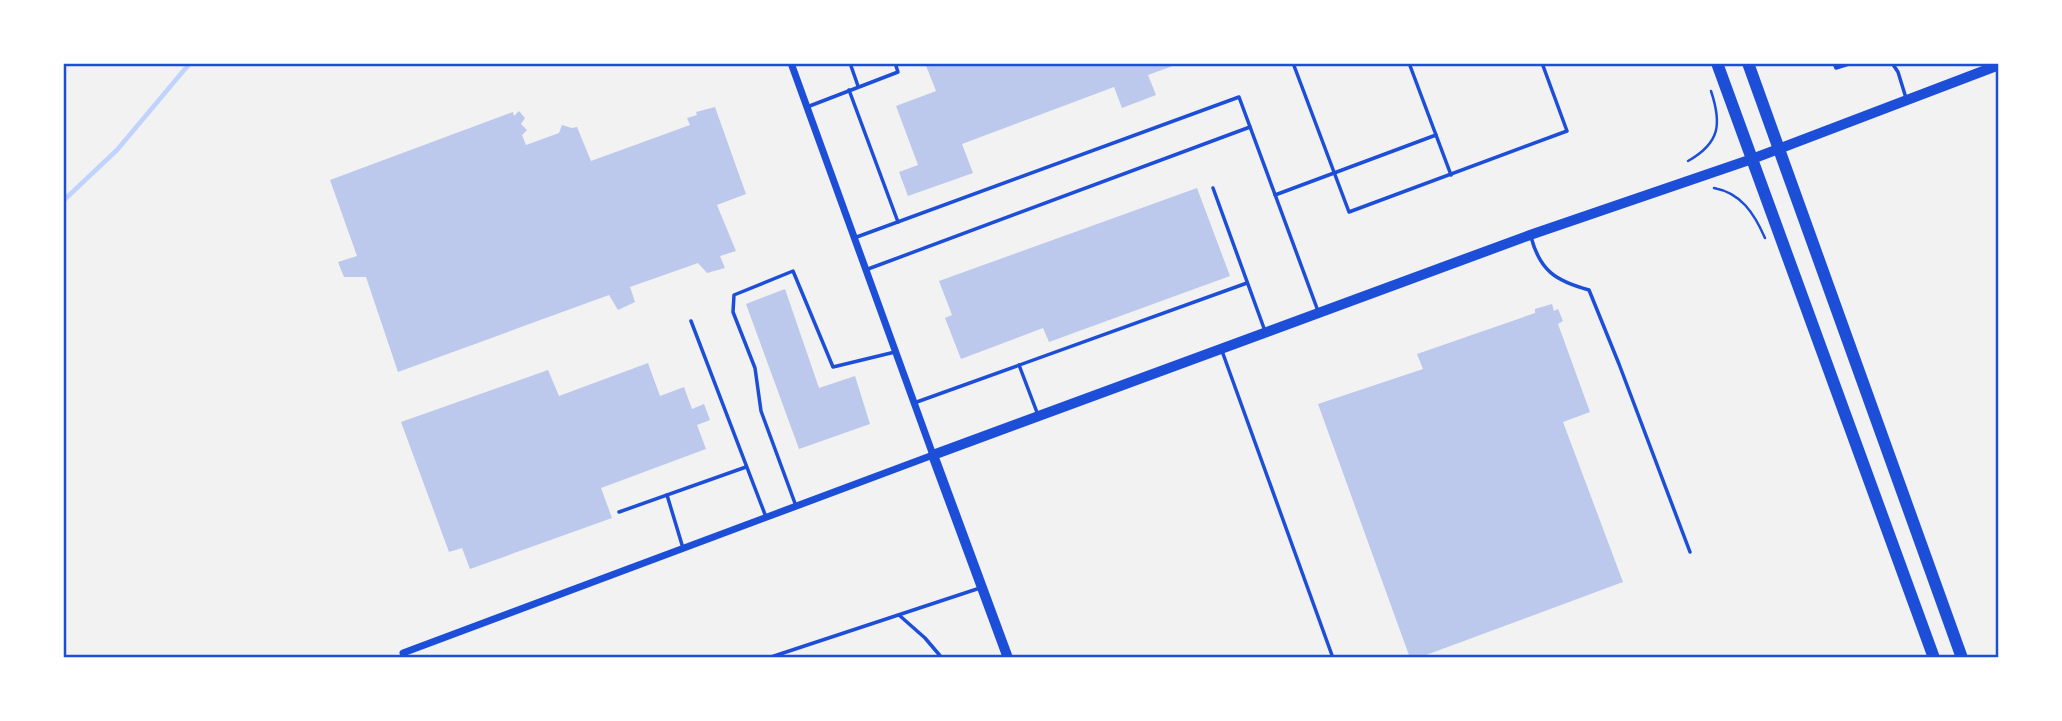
<svg xmlns="http://www.w3.org/2000/svg" width="2062" height="721" font-family="'Source Sans 3',sans-serif">
<style>
.lines{fill:none;stroke-linecap:round;stroke-linejoin:round}
.stream{stroke:#bfd3fe;stroke-width:4.5}
.building{fill:#bdc9ec}
.path{stroke:#1d4ed8;stroke-width:2.5}
.service{stroke:#1d4ed8;stroke-width:3.5}
.minor{stroke:#1d4ed8;stroke-width:7}
.tertiary{stroke:#1d4ed8;stroke-width:10}
.trunk{stroke:#1d4ed8;stroke-width:12}
.neatline{fill:none;stroke:#1d4ed8;stroke-width:2.5}
</style>
<rect width="100%" height="100%" fill="#f2f2f2"/>
<g class="lines">
<path class="stream" d="M63 201 117 150 190 63"/>
</g>
<g class="building">
<path d="M925 63H1181L1148 75 1156 95 1122 108 1114 87 962 144 973 173 908 196 899 172 918 165 896 106 936 91Z"/>
<path d="M715 107 746 194 717 205 736 251 720 256 725 268 707 273 698 263 630 287 635 302 618 310 609 295 398 372 366 277H344L338 262 357 256 330 180 513 112 514 116 519 111 525 118 521 124 527 130 522 135 526 145 559 133 562 125 572 128 577 127 591 161 690 125 687 118 697 115 696 112Z"/>
<path d="M1197 188 1230 276 1049 342 1043 328 961 359 945 318 952 315 939 281Z"/>
<path d="M785 289 819 388 855 376 870 424 799 449 746 304Z"/>
<path d="M1552 304 1554 311 1558 309 1563 321 1558 324 1590 412 1563 422 1623 582 1418 658H1410L1318 404 1423 369 1417 354 1535 313V309Z"/>
<path d="M648 363 660 396 684 387 692 409 704 404 710 420 697 425 706 449 601 488 612 518 470 569 462 548 449 552 401 422 548 370 559 396Z"/>
</g>
<g class="lines">
<g class="path">
<path d="M1688 161C1720 143 1722 124 1711 91"/>
<path d="M1714 188C1741 193 1754 213 1765 238"/>
</g>
<g class="service">
<path d="M850 63 858 86"/>
<path d="M1293 63 1349 212 1567 131 1542 63"/>
<path d="M1409 63 1451 175"/>
<path d="M1834 63 1836 68 1852 63"/>
<path d="M1892 63 1898 72 1906 98"/>
<path d="M849 90 898 222"/>
<path d="M807 107 898 72 895 63"/>
<path d="M1213 188 1265 331"/>
<path d="M1275 195 1436 135"/>
<path d="M1531 237C1540 271 1556 281 1589 290L1619 364 1690 552"/>
<path d="M854 238 1239 97 1318 311"/>
<path d="M868 269 1250 127"/>
<path d="M691 321 766 517"/>
<path d="M1222 351 1333 658"/>
<path d="M1019 365 1038 415"/>
<path d="M914 403 1247 283"/>
<path d="M667 495 683 548"/>
<path d="M796 506 761 411 755 368 733 312 734 295 793 271 833 367 895 352"/>
<path d="M619 512 746 467"/>
<path d="M899 615 925 638 942 658"/>
<path d="M768 658 980 588"/>
</g>
<path class="minor" d="M403 653 933 455 791 63"/>
<path class="tertiary" d="M1008 658 933 455 1530 235 1752 159 1999 65"/>
<g class="trunk">
<path d="M1717 63 1934 658"/>
<path d="M1748 63 1962 658"/>
</g>
</g>
<rect width="2062" height="721" fill="none" stroke="#ffffff" stroke-width="130"/>
<rect x="65" y="65" width="1932" height="591" class="neatline"/>
</svg>
